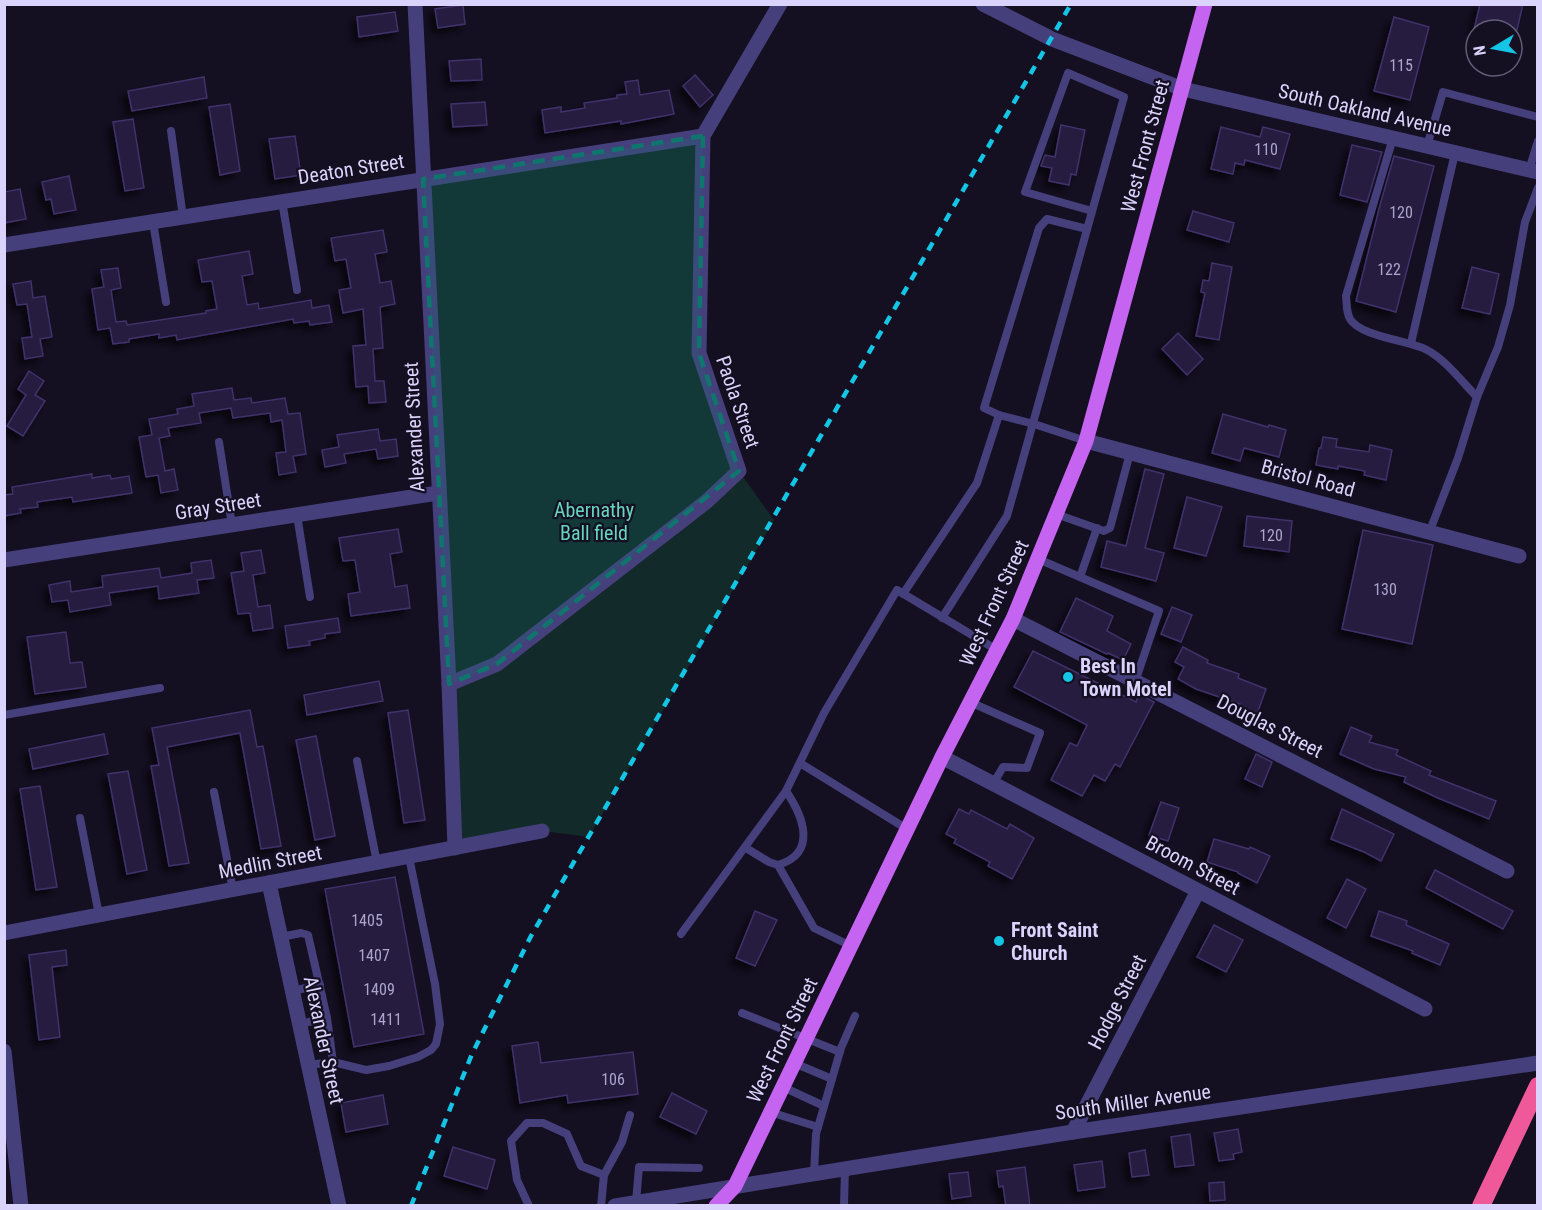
<svg xmlns="http://www.w3.org/2000/svg" width="1542" height="1210" font-family="'Roboto Condensed',sans-serif">
<style>
.green{fill:#132a2b}
.building{fill:#261d40;stroke:#40316a;stroke-width:1.5;filter:url(#shadow)}
.lines{fill:none;stroke-linecap:round;stroke-linejoin:round}
.lane{stroke:#453f7c;stroke-width:8}
.street{stroke:#453f7c;stroke-width:15}
.primary{stroke:#c564f1;stroke-width:15}
.highway{stroke:#f05999;stroke-width:18}
.rail{stroke:#14c5e6;stroke-width:4.5;stroke-dasharray:9 8;stroke-linecap:butt}
.marked{fill:#0f766e;fill-opacity:0.2;stroke:#0f766e;stroke-width:4.5;stroke-dasharray:12 8;stroke-linejoin:round}
.poi-dot{fill:#14c5e6;stroke:#140f21;stroke-width:2}
.labels{text-anchor:middle;dominant-baseline:central;stroke-width:4.5;stroke-linejoin:round;paint-order:stroke}
.number-label{font-size:16px;fill:#ada6cc}
.street-label{font-size:20px;fill:#dad3fb;stroke:#140f21}
.park-label{font-size:20px;fill:#66d5bf;stroke:#140f21}
.poi-label{font-size:20px;font-weight:bold;fill:#dad3fb;stroke:#140f21;text-anchor:start}
</style>
<defs>
<filter id="shadow"><feDropShadow dx="-5.5" dy="5.5" stdDeviation="3" flood-color="#0009"/></filter>
</defs>
<rect width="100%" height="100%" fill="#140f21"/>
<path class="green" d="M703 136 699 353 739 471 774 520 589 837 542 831 455 848 423 179Z"/>
<g class="building">
<path d="M1480 4H1523L1517 30H1474Z"/>
<path d="M463 5 465 24 438 28 435 9Z"/>
<path d="M395 12 398 31 359 37 357 17Z"/>
<path d="M1394 17 1429 27 1410 100 1374 91Z"/>
<path d="M481 59 482 80 451 81 449 61Z"/>
<path d="M695 75 713 95 700 107 683 86Z"/>
<path d="M204 77 207 98 132 111 128 91Z"/>
<path d="M638 80 640 95 669 90 674 114 621 124V121L545 133 542 110 561 107V112L585 108 584 103 617 98V95L627 94 625 82Z"/>
<path d="M485 102 487 125 453 127 451 104Z"/>
<path d="M230 104 240 171 220 175 209 107Z"/>
<path d="M133 119 144 188 125 191 113 122Z"/>
<path d="M1061 125 1085 130 1076 175 1071 174 1069 185 1049 181 1052 168 1041 166 1045 155 1055 157Z"/>
<path d="M1221 127 1260 137 1263 127 1290 134 1280 169 1245 160 1244 165 1235 163 1233 174 1211 169Z"/>
<path d="M295 136 301 175 275 179 269 139Z"/>
<path d="M1352 145 1382 152 1367 202 1340 195Z"/>
<path d="M1394 156 1434 166 1396 312 1356 301 1380 205Z"/>
<path d="M69 176 76 210 54 214 51 199 46 200 42 182Z"/>
<path d="M20 189 26 219 4 223V192Z"/>
<path d="M1193 211 1234 223 1229 242 1187 230Z"/>
<path d="M383 230 387 252 375 254 380 283 391 281 395 304 380 307 383 348 373 349 375 381H384L386 402 369 403 368 386 356 387 353 346 366 345 363 309 343 313 339 290 351 288 346 259 335 261 331 238Z"/>
<path d="M249 251 253 274 242 276 247 305 258 303 259 309 311 300 312 308 329 305 332 322 310 325 309 321 294 323 293 319 177 340 176 335 159 338V334L129 339V342L113 344 110 328 98 330 92 289 104 287 101 270 118 268 121 288 111 290 116 322 126 321 127 325 206 313V311L217 309 212 281 202 282 198 260Z"/>
<path d="M1212 263 1232 267 1219 340 1196 336 1205 293 1201 292 1203 280 1209 281Z"/>
<path d="M1472 267 1499 274 1490 314 1462 308Z"/>
<path d="M31 281 33 298 45 296 52 337 40 339 43 356 25 359 22 338 32 337 27 304 17 305 13 284Z"/>
<path d="M1178 333 1203 359 1187 375 1162 349Z"/>
<path d="M29 371 44 381 35 395 45 401 23 436 7 426 26 395 18 389Z"/>
<path d="M232 388 234 400 251 398 252 403 285 398 288 414 300 413 306 454 293 456 296 472 279 475 276 453 286 452 282 420 271 422 270 413 233 418 231 408 199 413 201 423 168 428 170 436 159 438 165 471 174 469 178 490 161 493 158 475 146 477 139 437 152 435 149 419 178 414 177 409 194 406 192 394Z"/>
<path d="M1223 414 1268 427 1269 425 1286 430 1279 457 1244 448 1240 461 1212 453Z"/>
<path d="M378 429 380 441 396 439 398 456 378 459 376 449 344 454 346 463 325 467 322 450 339 447 337 435Z"/>
<path d="M1323 437 1337 439 1336 447 1369 452 1370 445 1392 450 1386 480 1364 475 1365 471 1338 466V469L1316 465 1319 448H1321Z"/>
<path d="M1145 469 1164 474 1145 548 1164 553 1156 581 1101 567 1107 541 1126 546Z"/>
<path d="M92 474V478L110 475 111 479 129 476 132 493 73 502 72 497 37 502 38 507 20 509 21 513 4 516V495L13 494 12 487Z"/>
<path d="M1187 497 1222 507 1206 556 1174 548Z"/>
<path d="M1247 516 1292 521 1289 552 1244 546Z"/>
<path d="M398 529 402 552 390 554 395 587 407 585 410 608 351 616 348 594 360 592 355 560 343 561 339 538Z"/>
<path d="M1363 530 1433 545 1412 644 1342 629Z"/>
<path d="M261 550 265 573 253 575 258 607 270 605 273 628 253 631 250 613 238 614 231 573 244 571 241 553Z"/>
<path d="M211 560 214 578 197 580 199 593 159 599 158 586 109 593 111 605 70 612 68 600 52 602 49 585 70 581 71 592 103 587 102 576 159 568 161 578 192 573 191 563Z"/>
<path d="M1076 598 1113 616 1107 631 1131 644 1123 660 1108 653 1107 654 1060 632Z"/>
<path d="M1172 607 1192 615 1181 642 1161 634Z"/>
<path d="M338 618 340 632 325 634V638L309 641 310 645 288 648 285 626Z"/>
<path d="M66 632 70 663 82 662 86 687 35 694 27 637Z"/>
<path d="M1183 647 1208 660 1207 663 1239 674 1238 678 1266 689 1256 717 1238 710 1240 704 1196 689 1178 679 1184 667 1175 662Z"/>
<path d="M1033 651 1136 702 1139 694 1154 702 1120 767 1115 764 1105 781 1094 775 1082 796 1051 780 1070 743 1077 746 1087 725 1014 687Z"/>
<path d="M379 681 383 701 307 715 304 695Z"/>
<path d="M250 710 257 747 263 746 281 846 261 849 240 733 167 747 189 863 169 866 151 766 159 765 152 728Z"/>
<path d="M408 710 425 820 404 823 388 713Z"/>
<path d="M1351 727 1372 736 1369 742 1398 750 1396 755 1431 771 1429 775 1496 801 1489 819 1438 798 1404 782 1406 777 1374 769 1340 754Z"/>
<path d="M104 734 108 754 33 769 29 749Z"/>
<path d="M316 736 335 836 315 840 296 740Z"/>
<path d="M1256 754 1272 762 1262 787 1245 779Z"/>
<path d="M128 771 147 870 127 874 108 774Z"/>
<path d="M40 786 57 887 36 890 20 789Z"/>
<path d="M1161 802 1179 808 1168 841 1149 835Z"/>
<path d="M959 809 969 814 971 810 1007 829 1010 824 1034 838 1012 879 988 866 990 862 954 843 956 839 946 834Z"/>
<path d="M1342 809 1394 834 1381 861 1364 852 1331 839Z"/>
<path d="M1214 839 1249 849 1250 847 1270 856 1257 883 1238 873V872L1207 862Z"/>
<path d="M1435 870 1513 911 1503 929 1426 888Z"/>
<path d="M395 877 424 1034 354 1047 325 889Z"/>
<path d="M1347 879 1366 889 1346 928 1327 918Z"/>
<path d="M755 911 777 920 755 966 736 958Z"/>
<path d="M1379 911 1407 921 1406 925 1449 944 1440 965 1412 953 1413 951 1371 936Z"/>
<path d="M1214 925 1243 940 1226 972 1197 957Z"/>
<path d="M66 950 67 965 52 967 60 1037 39 1040 29 955Z"/>
<path d="M538 1042 541 1063 633 1052 638 1094 568 1103 567 1095 520 1103 512 1046Z"/>
<path d="M672 1093 707 1111 696 1134 660 1117Z"/>
<path d="M383 1095 388 1124 346 1132 341 1103Z"/>
<path d="M1238 1129 1242 1152 1233 1154 1234 1159 1219 1161 1214 1133Z"/>
<path d="M1190 1134 1194 1165 1175 1167 1171 1137Z"/>
<path d="M453 1147 495 1160 487 1189 444 1176Z"/>
<path d="M1145 1150 1149 1175 1132 1177 1129 1153Z"/>
<path d="M1102 1161 1105 1187 1078 1191 1074 1165Z"/>
<path d="M1025 1167 1030 1206H1006L1003 1186 999 1187 997 1171Z"/>
<path d="M968 1172 971 1196 952 1199 949 1174Z"/>
<path d="M1224 1182 1225 1200 1210 1201 1209 1183Z"/>
</g>
<g class="lines">
<g class="lane">
<path d="M171 131 183 217"/>
<path d="M1393 138 1346 296C1347 304 1346 312 1350 319 1361 337 1408 340 1427 350 1446 360 1462 382 1477 397"/>
<path d="M1427 146 1443 92 1538 117"/>
<path d="M1529 170 1538 141"/>
<path d="M282 201 297 290"/>
<path d="M153 222 166 302"/>
<path d="M1411 343 1455 153"/>
<path d="M1086 441 1034 424 999 415 984 408 1039 228 1047 219 1087 229"/>
<path d="M219 442 232 525"/>
<path d="M1056 514 1104 531 1110 528 1130 453"/>
<path d="M297 515 310 597"/>
<path d="M1429 533 1458 458 1477 397 1498 347 1510 305 1525 222 1538 188"/>
<path d="M1038 559 1159 611 1135 682"/>
<path d="M1080 577 1097 528"/>
<path d="M903 594 977 483 999 415"/>
<path d="M942 618 1007 516 1124 97 1068 73 1025 192 1092 211"/>
<path d="M970 702 1040 733 1027 768 1003 767 993 784"/>
<path d="M4 715 160 688"/>
<path d="M357 761 377 863"/>
<path d="M800 763 907 829"/>
<path d="M214 792 233 890"/>
<path d="M80 818 99 915"/>
<path d="M746 848 769 862 778 865 814 928 851 946"/>
<path d="M778 865C818 853 803 816 786 791"/>
<path d="M681 934 786 791 824 713 897 590 997 650"/>
<path d="M281 937 301 933 308 935 327 1018 299 1024"/>
<path d="M292 991 320 985"/>
<path d="M742 1013 840 1052"/>
<path d="M327 1018 333 1062"/>
<path d="M794 1063 832 1079"/>
<path d="M308 1065 333 1062 366 1070 389 1066 418 1057 431 1050 436 1044 440 1024 435 984 409 857"/>
<path d="M783 1087 824 1106"/>
<path d="M770 1112 818 1127"/>
<path d="M814 1173 816 1134 841 1048 855 1016"/>
<path d="M636 1202 639 1167 699 1168"/>
<path d="M529 1206 517 1180 511 1141 527 1123H543L567 1134 581 1166 604 1175"/>
<path d="M601 1206 604 1175 622 1142 630 1115"/>
<path d="M844 1206 845 1168"/>
</g>
<g class="street">
<path d="M415 4 449 684 455 848"/>
<path d="M983 4 1052 39 1183 89 1538 172"/>
<path d="M4 245 703 136"/>
<path d="M1086 441 1519 556"/>
<path d="M4 560 438 493"/>
<path d="M1013 619 1507 871"/>
<path d="M449 684 497 664 706 502 739 471 699 353 703 136 780 4"/>
<path d="M942 757 1425 1009"/>
<path d="M269 883 339 1206"/>
<path d="M4 933 542 831"/>
<path d="M4 1051 21 1206"/>
<path d="M1073 1132 1198 891"/>
<path d="M615 1206 1073 1132 1538 1063"/>
</g>
<path class="primary" d="M716 1206 735 1186 942 757 1013 619 1086 441 1205 4"/>
<path class="highway" d="M1481 1206 1538 1086"/>
<path class="rail" d="M411 1206 472 1054 531 936 1071 4"/>
</g>
<path class="marked" d="M703 136 699 353 739 471 497 664 449 684 423 179Z"/>
<g class="poi-dot">
<circle cx="1068" cy="677" r="6"/>
<circle cx="999" cy="941" r="6"/>
</g>
<g class="labels">
<g class="number-label">
<text x="1401" y="65">115</text>
<text x="1266" y="149">110</text>
<text x="1401" y="212">120</text>
<text x="1389" y="269">122</text>
<text x="1271" y="535">120</text>
<text x="1385" y="589">130</text>
<text x="367" y="920">1405</text>
<text x="374" y="955">1407</text>
<text x="379" y="989">1409</text>
<text x="386" y="1019">1411</text>
<text x="613" y="1079">106</text>
</g>
<g class="street-label">
<text transform="translate(1365 110) rotate(13)">South Oakland Avenue</text>
<text transform="translate(1145 146) rotate(-75)">West Front Street</text>
<text transform="translate(351 169) rotate(-9)">Deaton Street</text>
<text transform="translate(738 402) rotate(71)">Paola Street</text>
<text transform="translate(414 427) rotate(-93)">Alexander Street</text>
<text transform="translate(1308 478) rotate(15)">Bristol Road</text>
<text transform="translate(218 506) rotate(-9)">Gray Street</text>
<text transform="translate(994 603) rotate(-65)">West Front Street</text>
<text transform="translate(1270 726) rotate(27)">Douglas Street</text>
<text transform="translate(270 862) rotate(-11)">Medlin Street</text>
<text transform="translate(1193 865) rotate(28)">Broom Street</text>
<text transform="translate(1117 1002) rotate(-63)">Hodge Street</text>
<text transform="translate(324 1040) rotate(78)">Alexander Street</text>
<text transform="translate(782 1040) rotate(-64)">West Front Street</text>
<text transform="translate(1133 1102) rotate(-8)">South Miller Avenue</text>
</g>
<g class="park-label">
<text x="594" y="510">Abernathy<tspan x="594" dy="23">Ball field</tspan></text>
</g>
<g class="poi-label">
<text x="1080" y="666">Best In<tspan x="1080" dy="23">Town Motel</tspan></text>
<text x="1011" y="930">Front Saint<tspan x="1011" dy="23">Church</tspan></text>
</g>
</g>
<rect width="1542" height="1210" fill="none" stroke="#dad3fb" stroke-width="12"/>
<g transform="translate(1494 48) rotate(260)"><circle r="28" fill="#140f21" stroke="#635d78" stroke-width="1.5"/>
<path d="M0-4.5L10 22L0 15L-10 22Z" fill="#14c5e6"/>
<text y="-9" font-size="16" font-weight="bold" text-anchor="middle" fill="#dad3fb">N</text>
</g>
</svg>
